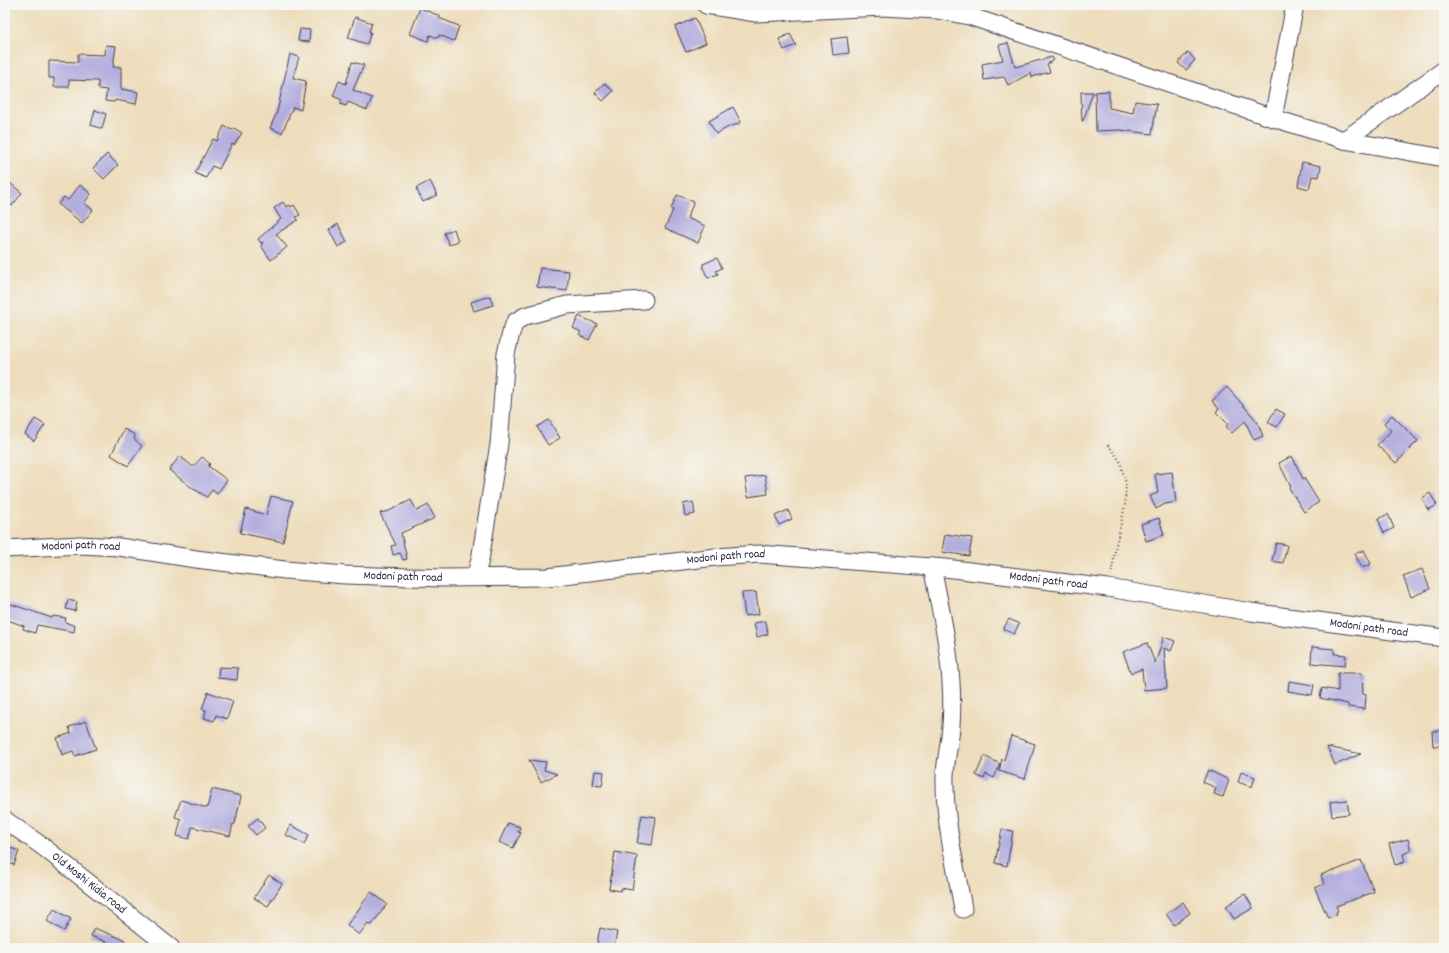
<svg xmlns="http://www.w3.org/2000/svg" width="1449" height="953" font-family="Dekko,sans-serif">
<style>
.building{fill:#b3aede}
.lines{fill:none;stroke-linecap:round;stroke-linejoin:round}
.minor-casing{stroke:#413e4e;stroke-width:19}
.path{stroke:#413e4e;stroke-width:2;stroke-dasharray:1 3;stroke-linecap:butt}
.minor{stroke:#fff;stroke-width:17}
.labels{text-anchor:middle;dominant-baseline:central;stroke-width:3;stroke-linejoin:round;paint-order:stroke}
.street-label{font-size:12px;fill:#22223b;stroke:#f6f6f2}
</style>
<rect width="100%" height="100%" fill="#f6f6f2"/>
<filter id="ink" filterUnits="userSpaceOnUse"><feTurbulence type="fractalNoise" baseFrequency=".025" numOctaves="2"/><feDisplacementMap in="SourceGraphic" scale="8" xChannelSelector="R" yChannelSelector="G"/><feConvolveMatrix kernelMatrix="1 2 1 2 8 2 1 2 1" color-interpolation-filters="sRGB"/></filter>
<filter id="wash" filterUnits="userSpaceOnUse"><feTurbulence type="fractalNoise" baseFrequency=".012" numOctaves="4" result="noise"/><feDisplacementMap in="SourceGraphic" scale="16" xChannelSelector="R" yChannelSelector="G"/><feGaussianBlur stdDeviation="0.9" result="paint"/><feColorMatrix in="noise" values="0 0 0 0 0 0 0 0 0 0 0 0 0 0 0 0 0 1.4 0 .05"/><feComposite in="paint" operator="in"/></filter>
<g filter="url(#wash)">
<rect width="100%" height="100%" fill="#eeddbc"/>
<g id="blocks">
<g class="building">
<path d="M420 8 440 16 439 18 459 26 454 41 439 35 438 38 430 35 428 41 410 34Z"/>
<path d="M355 17 372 23 369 32H371L367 44 348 38Z"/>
<path d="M695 18 706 43 686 52 675 27Z"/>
<path d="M300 29 310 30 309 42 298 41Z"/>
<path d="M790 34 796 45 784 50 779 39Z"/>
<path d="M847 37 849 53 833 55 831 39Z"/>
<path d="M1008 43 1015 67 1052 57 1054 60 1047 64 1050 72 1032 77 1031 73 1008 85 1004 77 984 80 982 64 1003 60 999 45Z"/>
<path d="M106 45 116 46 113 67H121V89L138 92 136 104 115 100 114 102 105 101 107 90 98 89V81L69 80V87H54V78H49V61L78 62V54L105 55Z"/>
<path d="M1188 52 1195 60 1186 70 1178 63Z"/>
<path d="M290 54 299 57 293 78 306 81 301 110 293 107 282 133 270 128 277 112Z"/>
<path d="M352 62 364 65 353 90 372 98 367 110 348 102 346 106 340 104 342 100 333 96 339 81 346 84Z"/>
<path d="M604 83 613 91 603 101 595 93Z"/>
<path d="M1109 91V108L1133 113 1135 101 1157 104 1152 134 1120 130 1096 131 1095 92Z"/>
<path d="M1081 92H1093L1083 121H1082Z"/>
<path d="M733 107 741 122 733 126 732 125 716 134 709 121Z"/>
<path d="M95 110 106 114 102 129 91 125Z"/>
<path d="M224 126 232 130 234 128 242 133 234 145 232 144 219 169 212 166 206 178 195 173 213 139 217 141Z"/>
<path d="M107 154 118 165 104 179 93 168Z"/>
<path d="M1302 162 1321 166 1319 177 1312 176 1309 189 1298 186Z"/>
<path d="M5 179 22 193 12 206 5 200Z"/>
<path d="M430 181 437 195 423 202 416 188Z"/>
<path d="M80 185 91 194 84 203 93 210 82 223 58 204 64 197 68 200Z"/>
<path d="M677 195 694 202 687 218 705 226 698 243 665 228 673 210 671 209Z"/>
<path d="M283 202 286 207 290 205 291 207 294 205 300 215 296 217 298 220 276 234 287 247 271 260 261 246 263 242 261 243 258 239 281 219 274 208Z"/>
<path d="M338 224 347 242 338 247 329 230Z"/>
<path d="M454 229 458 241 449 245 444 233Z"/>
<path d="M717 258 722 268 716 271 718 274 708 278 703 268V264Z"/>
<path d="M540 268 569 271 567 291 537 287Z"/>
<path d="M490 296 493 305 474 311 471 302Z"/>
<path d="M579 316 597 324 589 340 579 335 581 332 573 328Z"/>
<path d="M1227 387 1257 421 1263 436 1254 440 1245 421 1232 433 1226 426 1228 424 1216 412 1219 409 1212 401Z"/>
<path d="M1276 409 1285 414 1277 427 1268 422Z"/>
<path d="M1392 415 1418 441 1396 463 1377 445 1391 431 1384 423Z"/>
<path d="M35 419 45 425 34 441 25 434Z"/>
<path d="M549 420 560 438 548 445 537 427Z"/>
<path d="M124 429 135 435 134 439 142 446 128 466 111 455Z"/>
<path d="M180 456 193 467 202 457 210 464 208 466 227 480 217 494 212 490 207 497 191 487 169 470Z"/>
<path d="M1292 456 1303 479 1304 478 1319 502 1304 512 1289 488 1291 487 1279 463Z"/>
<path d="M1172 472 1176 502 1165 504 1156 509 1150 496 1158 493 1155 474Z"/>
<path d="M765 475 768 494 748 497 745 478Z"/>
<path d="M1430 493 1437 505 1428 510 1422 498Z"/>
<path d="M271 496 293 501 283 542 240 533 246 509 266 515Z"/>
<path d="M411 500 417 511 428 505 435 518 401 533 407 559 403 560 400 553 393 555 391 546 396 545 380 513 389 511Z"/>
<path d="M693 502 695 514 685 516 683 504Z"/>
<path d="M788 510 792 519 779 525 775 516Z"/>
<path d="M1388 514 1394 528 1384 533 1378 519Z"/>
<path d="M1159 518 1164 535 1146 541 1141 524Z"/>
<path d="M945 534 972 538 969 556 942 552Z"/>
<path d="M1276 543 1287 545 1283 563 1272 561Z"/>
<path d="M1364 550 1371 564 1362 568 1355 554Z"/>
<path d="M1422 569 1430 589 1411 597 1403 576Z"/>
<path d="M756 592 759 614 745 616 742 593Z"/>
<path d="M68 600 77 602 75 611 66 609Z"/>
<path d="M5 602 52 618 53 616 66 618 65 622 75 626 74 632 37 625 35 633 23 629 24 626 5 619Z"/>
<path d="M1009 619 1019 624 1014 634 1003 629Z"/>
<path d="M766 621 768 634 757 637 754 623Z"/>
<path d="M1164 637 1175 641 1171 651 1164 648 1167 688 1144 690 1142 669 1131 673 1123 652 1147 643 1155 663Z"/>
<path d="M1312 647 1334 649V654L1346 655 1345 666 1311 663Z"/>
<path d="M219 667 238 668 237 680 218 678Z"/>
<path d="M1338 673H1362L1363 694 1366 695 1365 709 1348 707V704L1320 698 1322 688 1338 691Z"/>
<path d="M1289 681 1314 685 1312 695 1288 691Z"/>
<path d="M208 692 233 701 227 719 216 715 214 721 204 718 206 710 202 709Z"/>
<path d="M86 721 96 749 75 756 73 751 62 755 57 738 71 733 69 727Z"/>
<path d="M1432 731H1444V746H1433Z"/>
<path d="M1011 736 1035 744 1025 779 999 771 1002 759 1004 760Z"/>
<path d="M1327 747 1361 754 1335 765Z"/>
<path d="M984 756 1000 764 994 778 986 774 984 779 976 775Z"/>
<path d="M529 760 546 762 544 770 557 774 541 782Z"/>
<path d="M1208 770 1229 780 1223 797 1214 794 1216 788 1203 782Z"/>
<path d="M595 771 604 772 602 786 593 785Z"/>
<path d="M1241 772 1255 777 1252 787 1238 782Z"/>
<path d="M212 789 241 796 235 824H233L230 836 192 827 189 839 177 836 181 819 175 817 181 800 207 808Z"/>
<path d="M1347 800 1349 814 1332 816 1330 802Z"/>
<path d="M642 815 656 817 652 845 637 843Z"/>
<path d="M258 818 265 828 256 835 248 826Z"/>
<path d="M508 823 520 827 518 832 521 833 513 848 499 842Z"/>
<path d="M291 825 309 835 304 844 286 835Z"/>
<path d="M1002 829 1013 831 1007 866 995 863Z"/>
<path d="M1408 839 1411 851 1403 854 1405 862 1395 865 1389 844Z"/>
<path d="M5 846 19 851 14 865 5 862Z"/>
<path d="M615 852 637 856 632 890 621 888V891L609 889Z"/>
<path d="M1361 860 1374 892 1336 906 1338 911 1336 912 1337 914 1328 918 1315 888 1324 884 1321 875 1333 870 1334 871Z"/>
<path d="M269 875 282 884 268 906 254 898Z"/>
<path d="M371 892 387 904 371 926 368 923 359 935 347 925Z"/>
<path d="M1245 894 1253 908 1234 919 1226 906Z"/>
<path d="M1183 902 1190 913 1174 925 1166 914Z"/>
<path d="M54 909 71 919 64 931 47 921Z"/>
<path d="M94 928 125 940 122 948 91 936Z"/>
<path d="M600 928 617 932 614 948H596Z"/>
</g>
</g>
</g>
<g filter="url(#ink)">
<use href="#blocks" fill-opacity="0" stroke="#413e4e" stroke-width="1"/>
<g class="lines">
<g class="minor-casing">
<g id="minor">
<path d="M706 5 756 13 883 7 937 10 969 16 1273 118 1344 140 1444 158"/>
<path d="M1273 118 1295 5"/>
<path d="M1344 140 1444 70"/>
<path id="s1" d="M5 549 80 545 119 547 196 559 285 570 345 575 443 578 547 577 716 557 759 554 945 568 994 574 1108 588 1251 612 1444 638"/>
<path d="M932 567C943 620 955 672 951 726 950 745 944 764 945 783 945 825 956 867 963 909"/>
<path d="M475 577 480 560 499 444 506 354 511 333 515 322 525 316 567 305 644 300"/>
<path id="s2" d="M5 820 42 846 171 948"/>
</g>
</g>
<path class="path" d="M1108 445 1120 461 1126 484 1125 506 1116 545 1111 575"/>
<use href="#minor" class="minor"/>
</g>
</g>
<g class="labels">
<g class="street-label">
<text stroke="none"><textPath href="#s1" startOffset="76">Modoni path road</textPath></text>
<text stroke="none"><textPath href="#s1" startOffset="724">Modoni path road</textPath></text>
<text stroke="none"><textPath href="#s1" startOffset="400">Modoni path road</textPath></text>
<text stroke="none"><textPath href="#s1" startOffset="1048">Modoni path road</textPath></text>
<text stroke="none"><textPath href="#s1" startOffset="1372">Modoni path road</textPath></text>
<text stroke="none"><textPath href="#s2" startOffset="105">Old Moshi Kidia road</textPath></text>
</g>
</g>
<rect width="1449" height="953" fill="none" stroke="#f6f6f2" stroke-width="20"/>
</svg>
